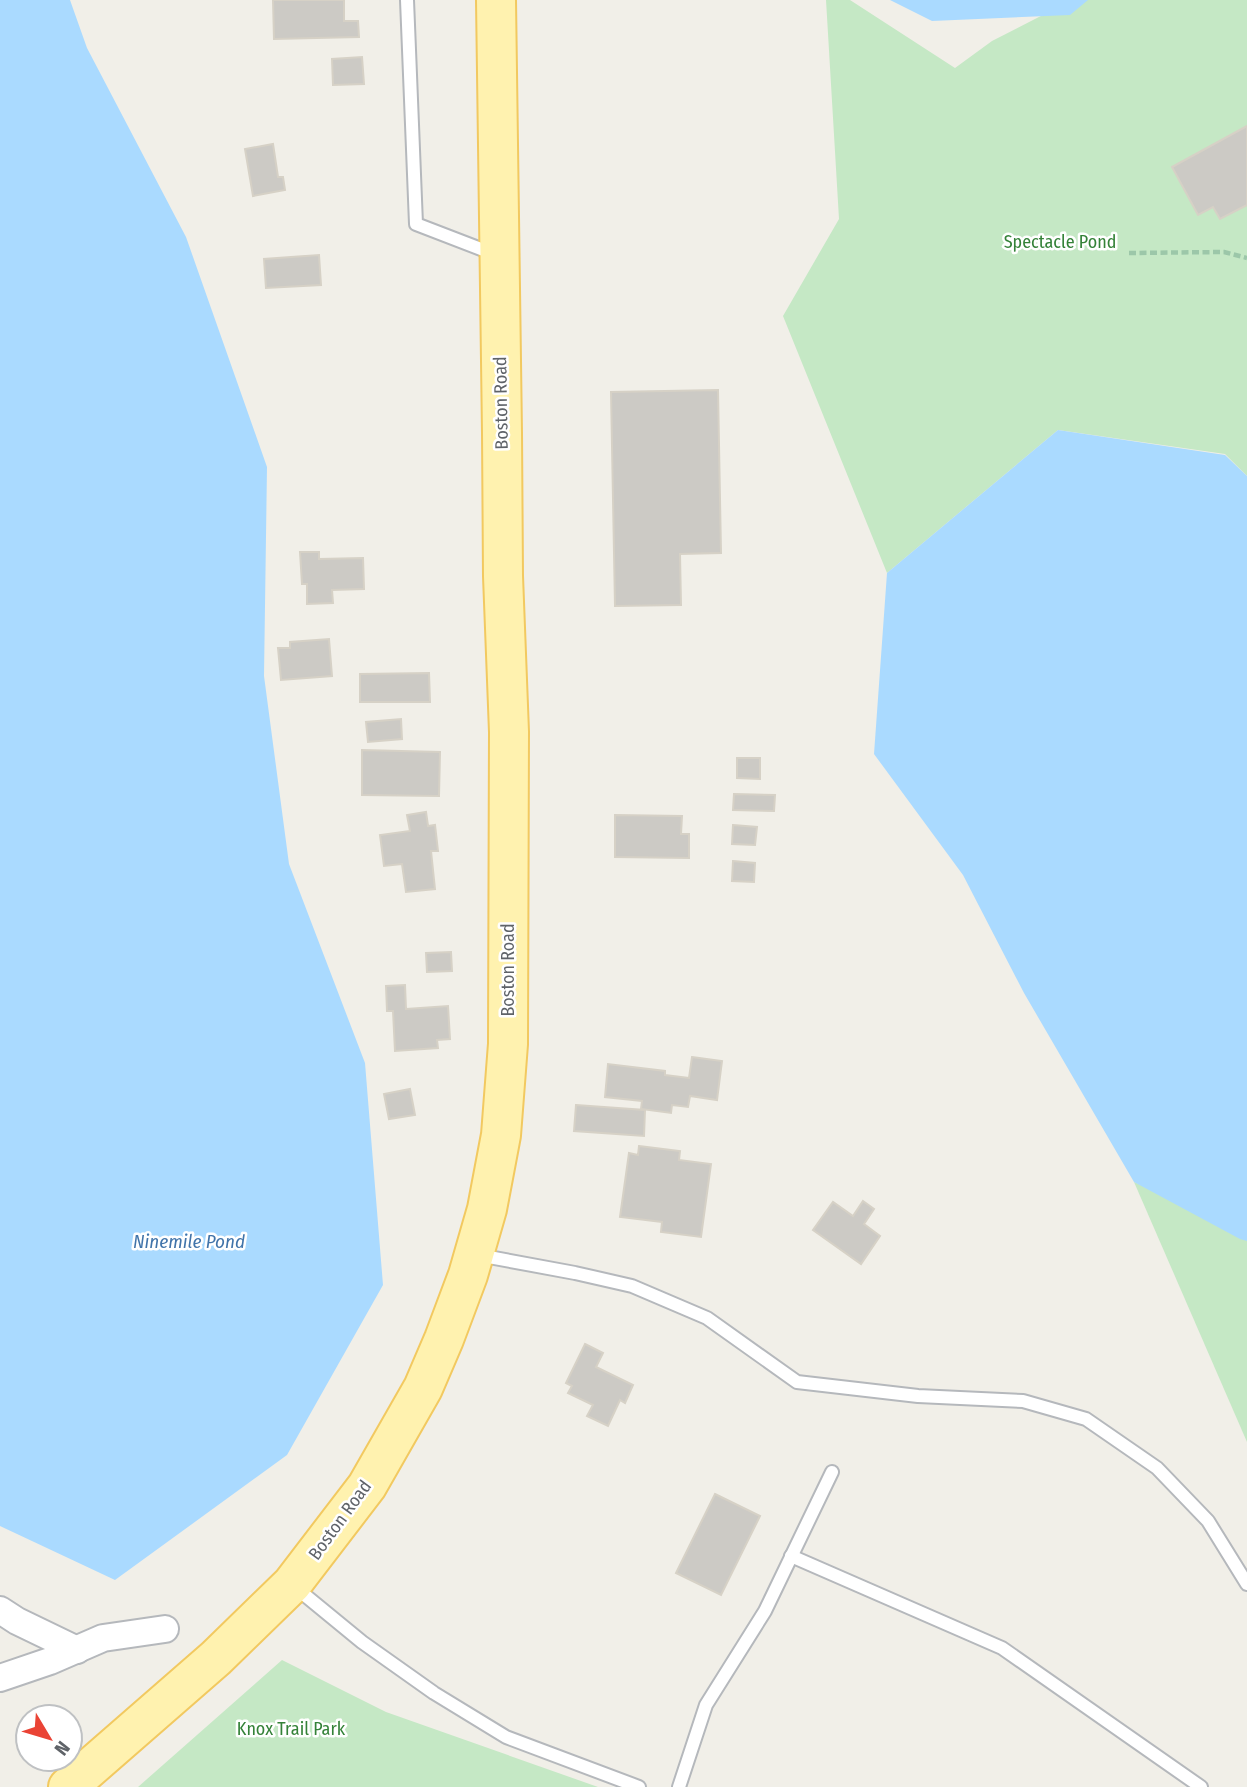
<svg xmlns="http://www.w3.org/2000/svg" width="1247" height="1787" font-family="'Fira Sans Condensed',sans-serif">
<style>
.green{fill:#c5e8c5}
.water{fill:#aadaff}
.building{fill:#cccac5;stroke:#d6d1c6;stroke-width:2}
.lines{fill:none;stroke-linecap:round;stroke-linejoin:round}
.service-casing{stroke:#b5b8bc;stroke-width:16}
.minor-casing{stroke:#b5b8bc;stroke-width:30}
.primary-casing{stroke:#f2c960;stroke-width:42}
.path{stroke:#9cc7a9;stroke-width:4.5;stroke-dasharray:7 3.5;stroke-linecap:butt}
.service{stroke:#fff;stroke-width:12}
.minor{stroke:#fff;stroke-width:26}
.primary{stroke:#fff2af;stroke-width:38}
.labels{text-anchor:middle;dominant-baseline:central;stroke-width:5;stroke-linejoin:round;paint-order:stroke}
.park-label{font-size:18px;fill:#348238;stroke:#fff}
.street-label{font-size:18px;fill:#5f6368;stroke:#fff}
.water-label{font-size:19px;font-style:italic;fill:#4174aa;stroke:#fff}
</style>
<rect width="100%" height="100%" fill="#f1efe8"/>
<g class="green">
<path d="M826 0H850L955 68 992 41 1072 0H1247V476L1225 454 1058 430 887 573 783 316 839 219Z"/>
<path d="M1134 1182 1247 1227V1442Z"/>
<path d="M282 1660 386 1712 598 1787H138Z"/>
</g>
<g class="water">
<path d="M0 0H70L87 48 186 237 267 467 264 676 289 864 365 1063 383 1285 287 1455 115 1580 0 1526Z"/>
<path d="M890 0H1088L1070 15 932 21Z"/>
<path d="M1058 430 1225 455 1247 476V1241L1240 1239 1134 1182 1024 993 963 875 874 754 887 573Z"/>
</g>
<g class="building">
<path d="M273 0H344V21H358L359 37 274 39Z"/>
<path d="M362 57 364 84 333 85 332 59Z"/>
<path d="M1247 126V205L1220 219 1213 207 1198 215 1172 167Z"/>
<path d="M273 144 278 177H283L285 190 253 196 245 149Z"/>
<path d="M319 255 321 285 266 288 264 259Z"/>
<path d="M718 390 721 553 680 554 681 605 615 606 611 392Z"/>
<path d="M300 552H319V559L363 558 364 589 332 590 333 603 307 604V584H302Z"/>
<path d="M329 639 332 676 281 680 278 648H290V642Z"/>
<path d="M429 673 430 702H360V674Z"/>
<path d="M401 719 402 739 368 742 366 722Z"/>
<path d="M362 750 440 752 439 796 362 795Z"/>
<path d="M737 758H760V779L737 778Z"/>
<path d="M734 794 775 795 774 811 733 810Z"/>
<path d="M426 812 428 826 435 825 438 851H431L435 889 406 892 402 864 384 866 380 835 410 831 407 815Z"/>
<path d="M615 815 682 816 681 834H689V858L615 857Z"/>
<path d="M733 825 757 827 755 845 732 844Z"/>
<path d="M733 861 755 863 754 882 732 881Z"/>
<path d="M451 952 452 971 427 972 426 953Z"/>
<path d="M405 985 406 1009 448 1006 450 1039 437 1040 438 1048 395 1051 393 1011H387L386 986Z"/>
<path d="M692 1057 722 1061 717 1100 690 1096 688 1107 672 1105 671 1113 641 1109 642 1101 605 1097 608 1064 665 1071V1075L689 1078Z"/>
<path d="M410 1089 415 1115 389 1119 384 1094Z"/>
<path d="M576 1105 645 1110 644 1136 574 1131Z"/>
<path d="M639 1146 680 1151 679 1160 711 1164 701 1237 661 1232 662 1222 620 1217 629 1153 638 1155Z"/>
<path d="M863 1201 874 1209 864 1224 880 1236 861 1264 813 1230 833 1202 853 1216Z"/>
<path d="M585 1344 603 1353 596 1367 633 1385 625 1403 620 1400 608 1426 587 1416 593 1405 568 1393 572 1386 566 1383Z"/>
<path d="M715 1494 760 1516 721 1595 676 1573Z"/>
</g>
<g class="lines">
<g class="service-casing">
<g id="service">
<path d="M407 0 416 224 494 254"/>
<path d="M478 1255 575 1273 632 1286 707 1318 797 1382 918 1396 1023 1401 1086 1419 1157 1468 1208 1521 1247 1584"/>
<path d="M791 1556 1002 1648 1201 1787"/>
<path d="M295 1587 362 1642 434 1693 506 1737 639 1787"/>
<path d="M679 1787 706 1705 765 1611 832 1472"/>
</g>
</g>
<g class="minor-casing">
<g id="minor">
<path d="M0 1610 17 1621 77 1650"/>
<path d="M0 1678 50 1661 103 1638 165 1629"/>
</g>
</g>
<g class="primary-casing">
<path id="primary" d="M68 1787 216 1658 292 1584 367 1486 423 1388 444 1339 468 1275 487 1209 501 1135 508 1044 509 732 503 576 502 433 496 0"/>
</g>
<path class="path" d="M1129 253 1224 252 1247 258"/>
<use href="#service" class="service"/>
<use href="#minor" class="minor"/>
<use href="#primary" class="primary"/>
</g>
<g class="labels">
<g class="park-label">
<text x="1060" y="242">Spectacle Pond</text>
<text x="291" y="1729">Knox Trail Park</text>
</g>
<g class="street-label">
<text transform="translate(501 403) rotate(-91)">Boston Road</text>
<text transform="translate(508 970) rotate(-90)">Boston Road</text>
<text transform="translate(340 1520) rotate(-54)">Boston Road</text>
</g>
<g class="water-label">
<text x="189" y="1241">Ninemile Pond</text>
</g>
</g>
<g transform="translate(49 1738) rotate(128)"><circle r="33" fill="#ffffff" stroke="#bfc1c3" stroke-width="2"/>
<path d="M0-5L12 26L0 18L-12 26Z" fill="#ea4335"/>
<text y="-10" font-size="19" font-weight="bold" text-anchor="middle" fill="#5f6368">N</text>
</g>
</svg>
